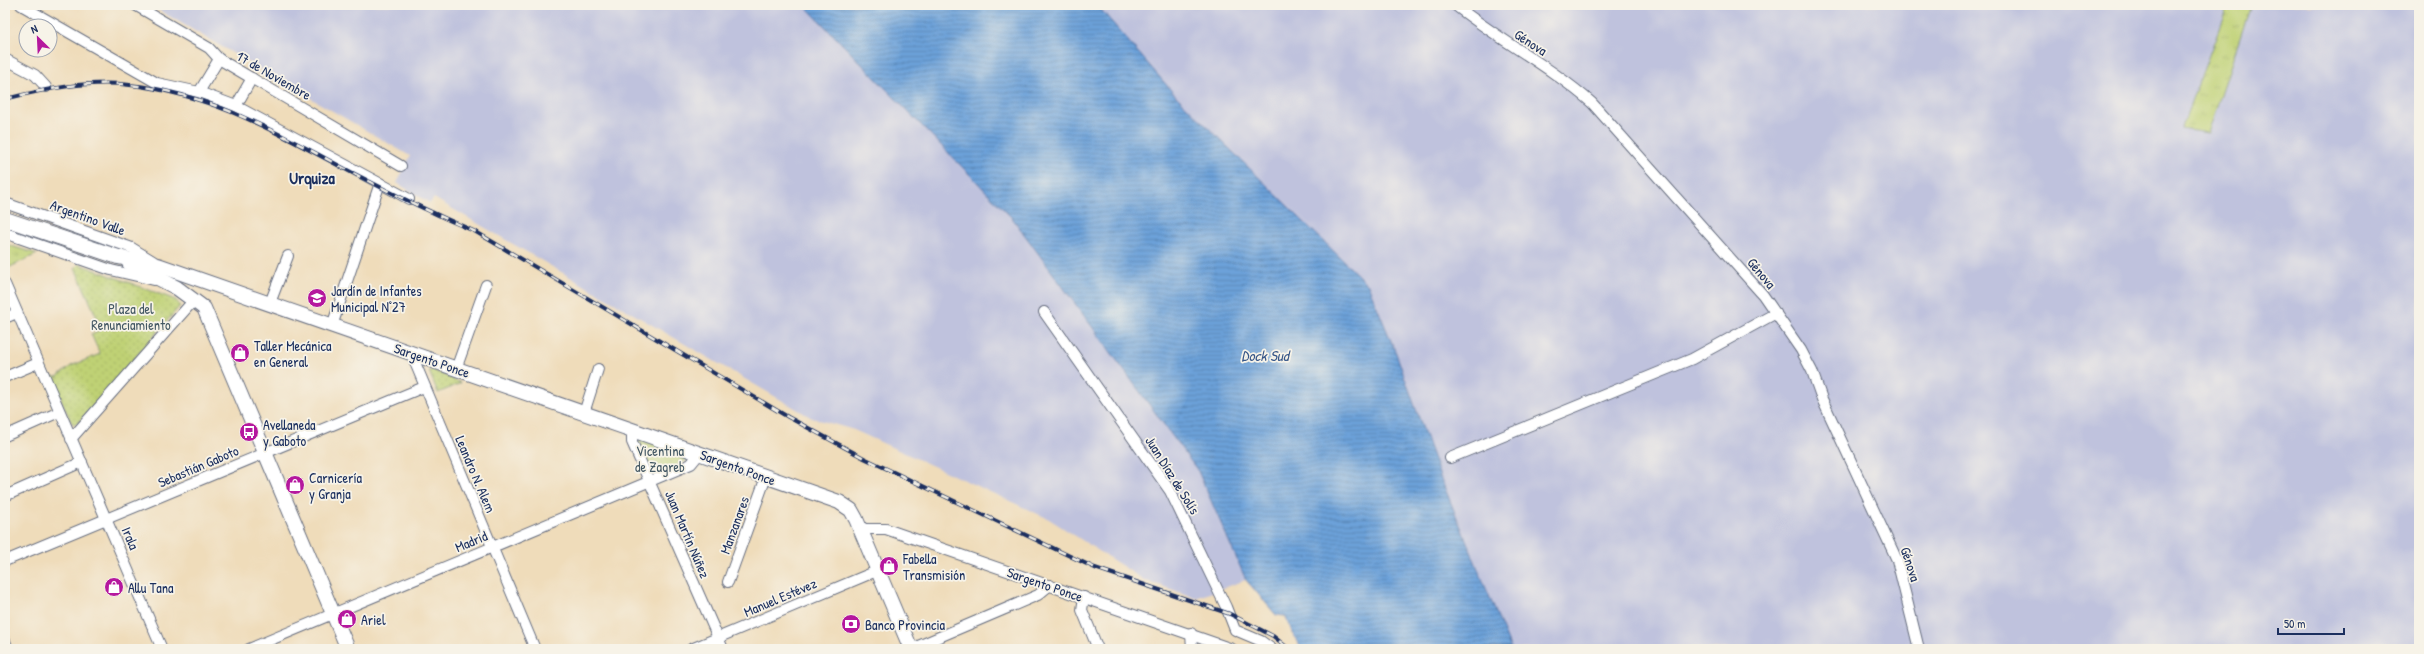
<svg xmlns="http://www.w3.org/2000/svg" width="2424" height="654" font-family="'Patrick Hand',sans-serif">
<style>
.industrial{fill:#bfc2dd}
.grass{fill:url(#grass-tufts);stroke:#6d8069}
.park{fill:url(#park-dots);stroke:#6d8069}
.water{fill:url(#water-rules);stroke:#44689c}
.lines{fill:none;stroke-linecap:round;stroke-linejoin:round}
.minor-casing{stroke:#656c7e;stroke-width:12}
.secondary-casing{stroke:#656c7e;stroke-width:16}
.minor{stroke:#fff;stroke-width:10}
.secondary{stroke:#fff;stroke-width:14}
.rail-casing{stroke:#1b2f5e;stroke-width:4}
.rail{stroke:#f7f3e8;stroke-width:2.5;stroke-dasharray:8;stroke-linecap:butt}
.labels{text-anchor:middle;dominant-baseline:central;stroke-width:3.5;stroke-linejoin:round;paint-order:stroke}
.street-label{font-size:14px;fill:#1b2f5e;stroke:#f7f3e8}
.poi-label{font-size:14px;fill:#1b2f5e;stroke:#f7f3e8;text-anchor:start}
.park-label{font-size:14px;fill:#445864;stroke:#f7f3e8}
.water-label{font-size:15px;font-style:italic;fill:#375789;stroke:#f7f3e8}
.quarter-label{font-size:16px;font-weight:bold;fill:#1b2f5e;stroke:#f7f3e8}
</style>
<defs>
<pattern id="grass-tufts" width="24" height="20" patternUnits="userSpaceOnUse"><rect width="24" height="20" fill="#bfd174"/><path d="M3 7l-1-3M5 7V3M7 7l1-3M15 17l-1-3M17 17v-4M19 17l1-3" fill="none" stroke="#a4b467"/></pattern>
<pattern id="park-dots" width="8" height="8" patternUnits="userSpaceOnUse"><rect width="8" height="8" fill="#bfd174"/><path d="M2 2h.1M6 6h.1" fill="none" stroke="#a4b467" stroke-width="1.8" stroke-linecap="round"/></pattern>
<pattern id="water-rules" width="6" height="5" patternUnits="userSpaceOnUse"><rect width="6" height="5" fill="#6ca1d9"/><path d="M0 2.5h6" fill="none" stroke="#5884b3"/></pattern>
</defs>
<rect width="100%" height="100%" fill="#f7f3e8"/>
<filter id="ink" filterUnits="userSpaceOnUse"><feTurbulence type="fractalNoise" baseFrequency=".025" numOctaves="2"/><feDisplacementMap in="SourceGraphic" scale="8" xChannelSelector="R" yChannelSelector="G"/><feConvolveMatrix kernelMatrix="1 2 1 2 8 2 1 2 1" color-interpolation-filters="sRGB"/></filter>
<filter id="wash" filterUnits="userSpaceOnUse"><feTurbulence type="fractalNoise" baseFrequency=".012" numOctaves="4" result="noise"/><feDisplacementMap in="SourceGraphic" scale="16" xChannelSelector="R" yChannelSelector="G"/><feGaussianBlur stdDeviation="0.9" result="paint"/><feColorMatrix in="noise" values="0 0 0 0 0 0 0 0 0 0 0 0 0 0 0 0 0 1.4 0 .05"/><feComposite in="paint" operator="in"/></filter>
<g filter="url(#wash)">
<rect width="100%" height="100%" fill="#efdcba"/>
<g class="industrial">
<path d="M150 5H804L1013 219 1198 471 1246 580 1196 598 1144 580 1049 519 854 430 812 418 434 198 430 203 397 183 410 156Z"/>
<path d="M1097 5H2419V649H1511L1439 474 1396 353Z"/>
</g>
<g class="grass">
<path d="M2228 5H2251L2208 133 2181 129Z"/>
<path d="M5 244 37 254 6 269Z"/>
</g>
<g class="park">
<path d="M79 264 176 300 180 306 77 424H73L70 420 51 376 57 377 71 366 100 354 91 334 102 329 75 268Z"/>
<path d="M433 370 461 383 438 393 429 371Z"/>
<path d="M632 430 700 453 650 481Z"/>
</g>
<path class="water" d="M804 5H1097L1176 96 1368 285 1396 353 1439 474 1511 649H1304L1298 644 1285 616 1276 615 1246 580 1198 471 1013 219Z"/>
</g>
<g filter="url(#ink)">
<g class="lines">
<g class="minor-casing">
<g id="minor">
<path d="M21 5 157 83 199 92 236 106 409 199"/>
<path d="M135 5 209 48 219 59 401 166"/>
<path d="M1455 5C1499 40 1550 66 1592 103L1763 295 1801 350 1812 371 1822 399 1897 560 1919 649"/>
<path d="M5 59 35 75 46 87"/>
<path d="M199 92 219 59"/>
<path d="M236 106 252 78"/>
<path d="M5 203 132 248 153 261"/>
<path d="M5 233 111 270 154 280"/>
<path d="M5 284 162 649"/>
<path d="M270 303 288 256"/>
<path d="M1044 312 1170 491 1226 607 1235 630 1261 641 1272 649"/>
<path d="M5 318 17 313"/>
<path d="M332 326 380 183"/>
<path d="M411 353 535 649"/>
<path d="M456 369 486 285"/>
<path d="M5 377 38 363"/>
<path d="M584 413 598 369"/>
<path d="M632 430V442L723 649"/>
<path d="M5 436 59 412"/>
<path d="M71 439 194 300"/>
<path d="M1450 458 1692 359 1776 313"/>
<path d="M5 496 82 462"/>
<path d="M861 529H886L1232 649"/>
<path d="M5 561 424 387"/>
<path d="M728 582 766 477"/>
<path d="M1084 597 1082 610 1098 649"/>
<path d="M1191 633 1192 649"/>
<path d="M5 641 8 649"/>
<path d="M249 649 691 464 700 453"/>
<path d="M691 649 879 570"/>
<path d="M911 649 1038 595 1050 585"/>
</g>
</g>
<g class="secondary-casing">
<g id="secondary">
<path d="M5 219 118 257 158 265 839 502 851 510 856 519 911 649"/>
<path d="M129 263 177 288 204 308 348 649"/>
</g>
</g>
<use href="#minor" class="minor"/>
<use href="#secondary" class="secondary"/>
<g class="rail-casing">
<path id="rail" d="M5 99C46 89 88 80 130 85 213 94 281 135 353 173 393 194 434 214 476 232L788 417 864 458 1095 568 1230 614 1273 636 1289 649"/>
</g>
<use href="#rail" class="rail"/>
</g>
</g>
<defs>
<g id="school-disc" transform="scale(1)"><circle r="9.5" fill="#b5179e" stroke="#f7f3e8"/><path d="M0-5L7-2L0 1L-7-2ZM-4 1L0 2.5L4 1V4Q0 6-4 4Z" fill="#fff"/></g>
<g id="shop-disc" transform="scale(1)"><circle r="9.5" fill="#b5179e" stroke="#f7f3e8"/><path d="M-5-2.5h2.3a2.7 3.5 0 0 1 5.4 0H5L5.5 6h-11ZM-1.5-2.5h3a1.5 2.3 0 0 0-3 0Z" fill="#fff"/></g>
<g id="bus-disc" transform="scale(1)"><circle r="9.5" fill="#b5179e" stroke="#f7f3e8"/><path d="M-5-6H5V4H4V6H2V4H-2V6H-4V4H-5ZM-3.5-4V0h7V-4ZM-3.5 1.2v1.5H-2V1.2ZM2 1.2v1.5H3.5V1.2Z" fill="#fff"/></g>
<g id="bank-disc" transform="scale(1)"><circle r="9.5" fill="#b5179e" stroke="#f7f3e8"/><path d="M-6-4H6V4H-6ZM0-2.3a2.3 2.3 0 1 0 0 4.6a2.3 2.3 0 1 0 0-4.6Z" fill="#fff"/></g>
</defs>
<g fill-rule="evenodd">
<use href="#school-disc" x="317" y="298"/>
<use href="#shop-disc" x="240" y="353"/>
<use href="#bus-disc" x="249" y="432"/>
<use href="#shop-disc" x="295" y="485"/>
<use href="#shop-disc" x="889" y="566"/>
<use href="#shop-disc" x="114" y="587"/>
<use href="#shop-disc" x="347" y="619"/>
<use href="#bank-disc" x="851" y="624"/>
</g>
<g class="labels">
<g class="street-label">
<text transform="translate(1531 42) rotate(33)">Génova</text>
<text transform="translate(274 75) rotate(30)">17 de Noviembre</text>
<text transform="translate(88 217) rotate(20)">Argentino Valle</text>
<text transform="translate(1762 273) rotate(50)">Génova</text>
<text transform="translate(432 360) rotate(19)">Sargento Ponce</text>
<text transform="translate(198 466) rotate(-23)">Sebastián Gaboto</text>
<text transform="translate(738 467) rotate(20)">Sargento Ponce</text>
<text transform="translate(476 474) rotate(67)">Leandro N. Alem</text>
<text transform="translate(1173 475) rotate(58)">Juan Díaz de Solís</text>
<text transform="translate(734 525) rotate(-70)">Manzanares</text>
<text transform="translate(688 534) rotate(67)">Juan Martín Núñez</text>
<text transform="translate(131 538) rotate(67)">Irala</text>
<text transform="translate(471 541) rotate(-23)">Madrid</text>
<text transform="translate(1911 564) rotate(72)">Génova</text>
<text transform="translate(1045 584) rotate(19)">Sargento Ponce</text>
<text transform="translate(780 597) rotate(-23)">Manuel Estévez</text>
</g>
<g class="poi-label">
<text x="331" y="290">Jardín de Infantes<tspan x="331" dy="16">Municipal N°27</tspan></text>
<text x="254" y="345">Taller Mecánica<tspan x="254" dy="16">en General</tspan></text>
<text x="263" y="424">Avellaneda<tspan x="263" dy="16">y Gaboto</tspan></text>
<text x="309" y="477">Carnicería<tspan x="309" dy="16">y Granja</tspan></text>
<text x="903" y="558">Fabella<tspan x="903" dy="16">Transmisión</tspan></text>
<text x="128" y="587">Allu Tana</text>
<text x="361" y="619">Ariel</text>
<text x="865" y="624">Banco Provincia</text>
</g>
<g class="park-label">
<text x="131" y="308">Plaza del<tspan x="131" dy="16">Renunciamiento</tspan></text>
<text x="660" y="450">Vicentina<tspan x="660" dy="16">de Zagreb</tspan></text>
</g>
<g class="water-label">
<text x="1265" y="355">Dock Sud</text>
</g>
<g class="quarter-label">
<text x="312" y="178">Urquiza</text>
</g>
</g>
<rect width="2424" height="654" fill="none" stroke="#f7f3e8" stroke-width="20"/>
<g transform="translate(38 38) rotate(336)"><circle r="19" fill="#f7f3e8" stroke="#9fa5b1"/>
<path d="M0-3L7 15L0 10L-7 15Z" fill="#b5179e"/>
<text y="-6" font-size="11" font-weight="bold" text-anchor="middle" fill="#1b2f5e">N</text>
</g>
<path d="M2278 628v6h66v-6" fill="none" stroke="#1b2f5e" stroke-width="2"/>
<text x="2284" y="628" font-size="12" fill="#1b2f5e" stroke="#f7f3e8" stroke-width="3" paint-order="stroke">50 m</text>
</svg>
